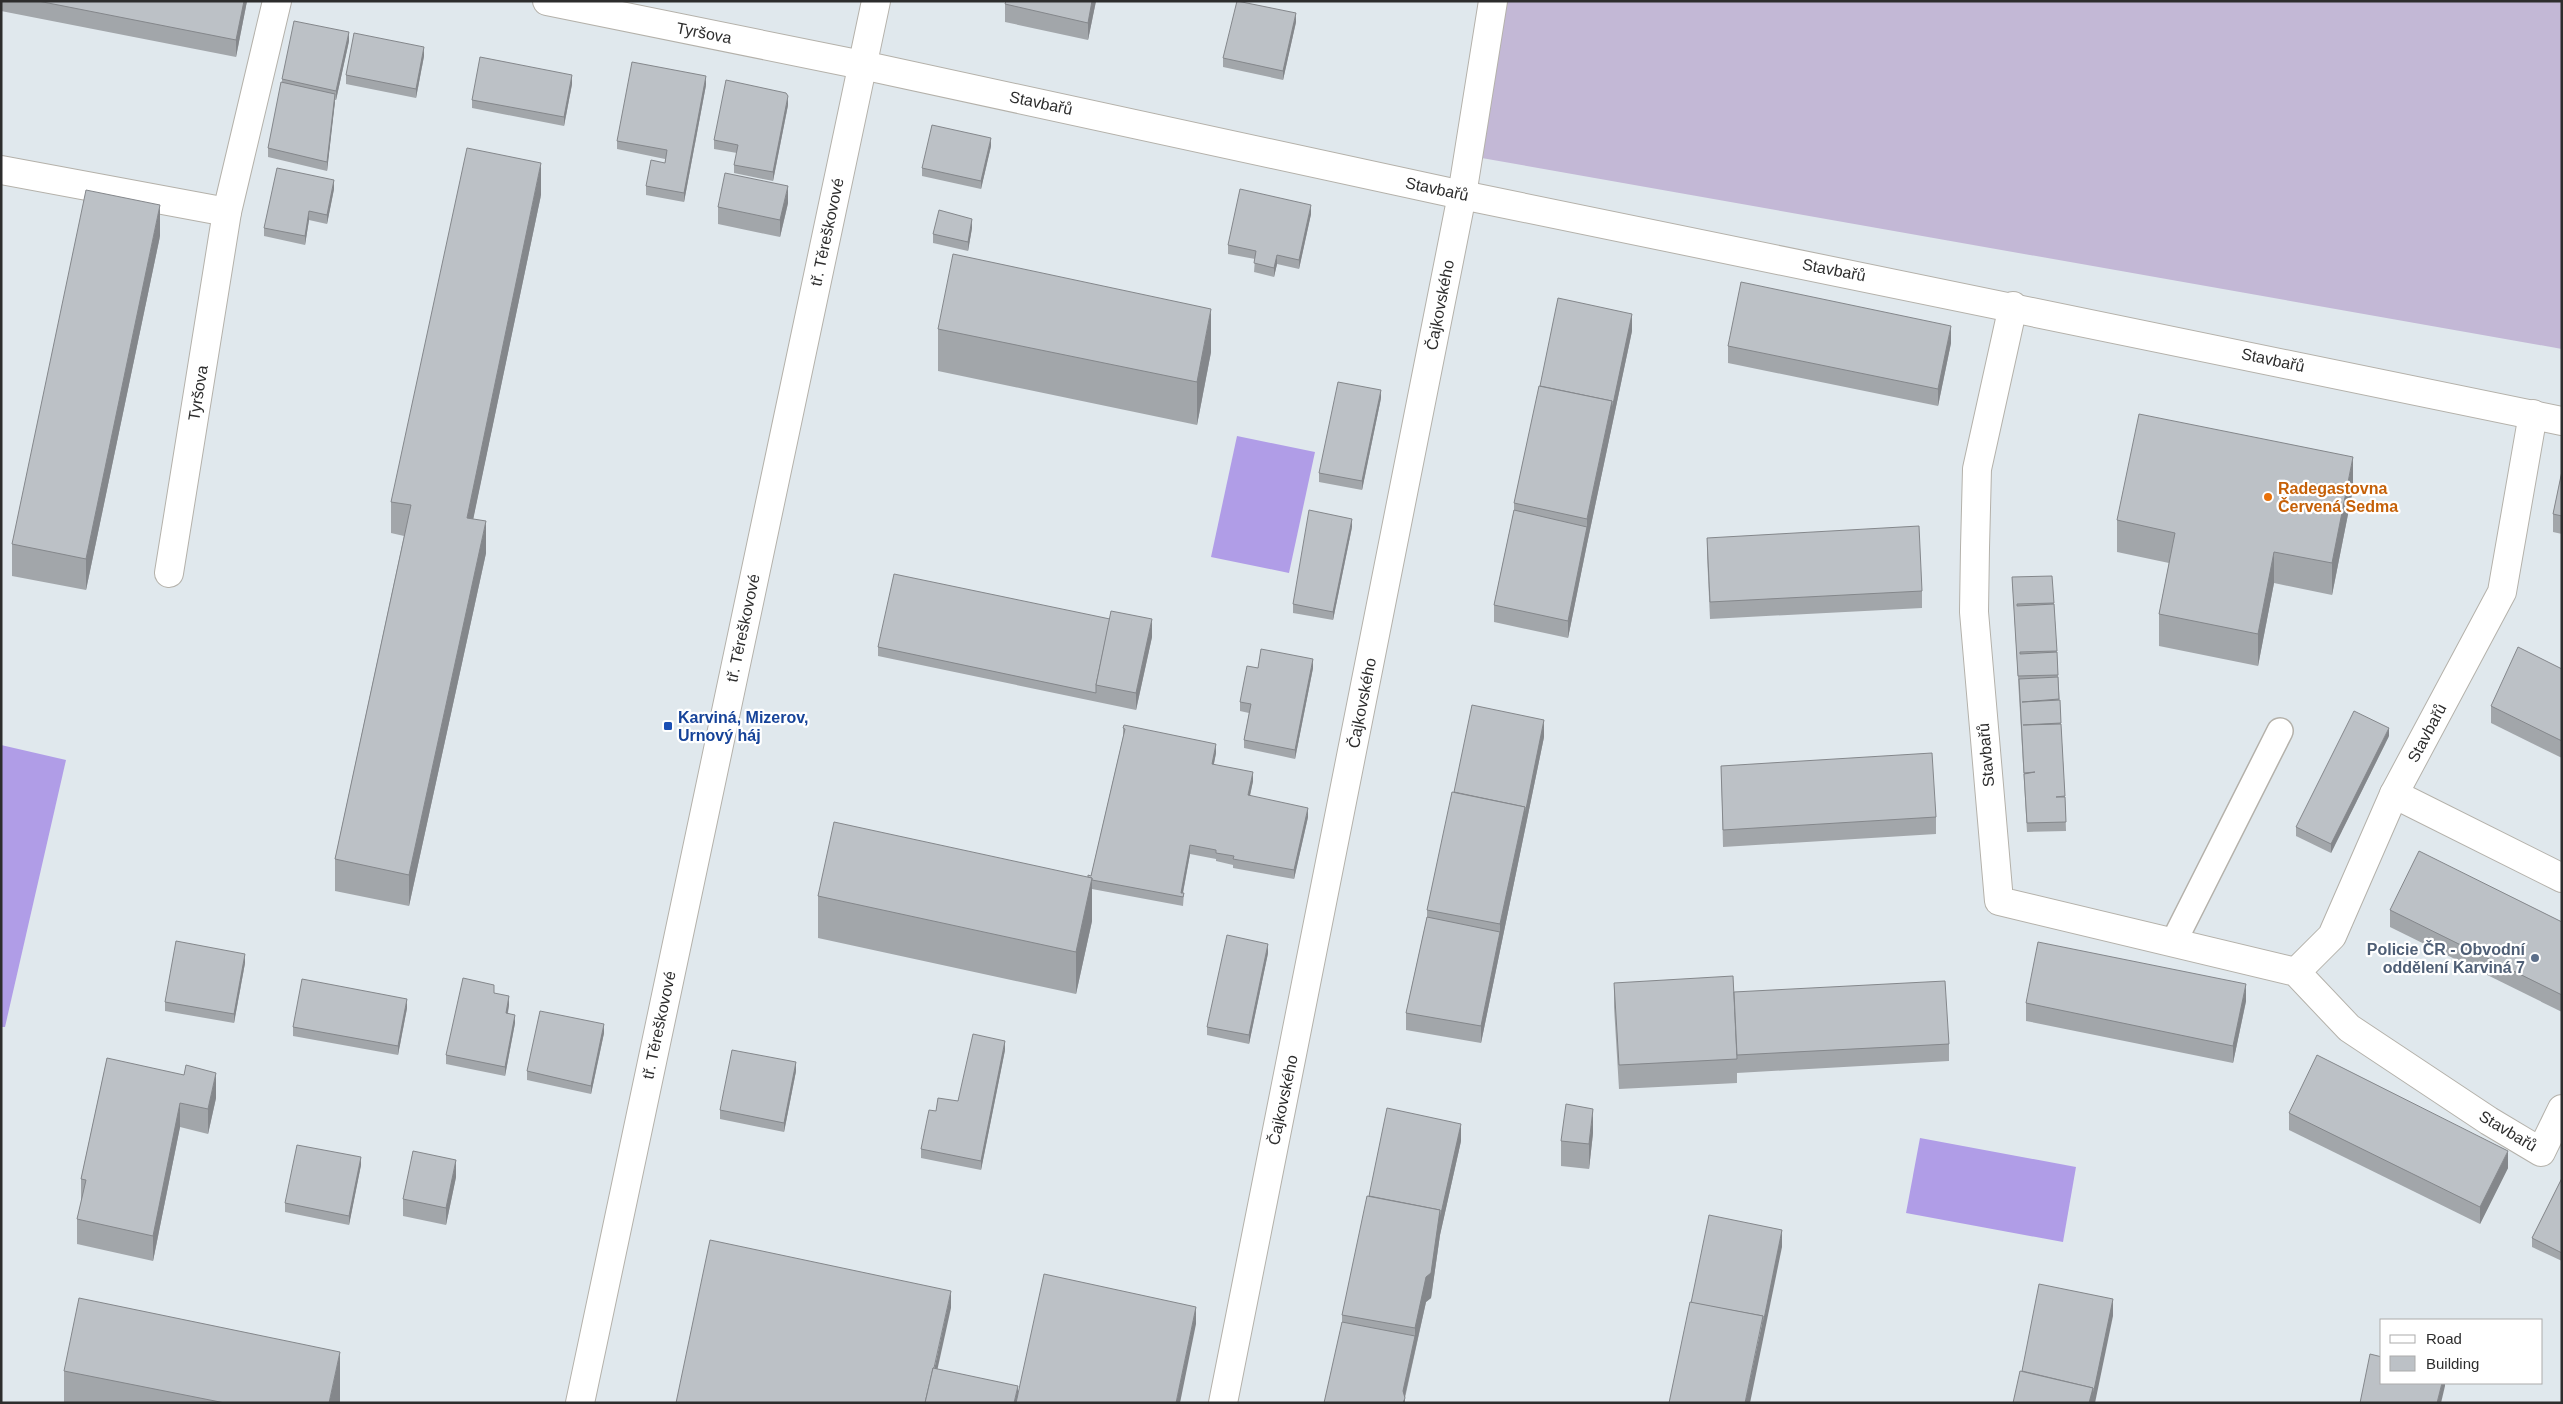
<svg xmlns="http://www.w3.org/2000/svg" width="2563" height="1404" font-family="Arial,sans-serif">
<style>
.cemetery{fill:#c3b8d6}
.pitch{fill:#b09de7}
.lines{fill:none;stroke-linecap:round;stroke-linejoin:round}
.lane-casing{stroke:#b4b1aa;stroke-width:28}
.street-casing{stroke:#b4b1aa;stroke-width:30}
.secondary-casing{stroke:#b4b1aa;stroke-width:30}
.lane{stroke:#fff;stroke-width:25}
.street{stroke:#fff;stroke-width:28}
.secondary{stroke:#fff;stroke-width:28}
.wall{fill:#a2a6aa}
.shaded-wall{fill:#84878b}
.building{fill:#bcc1c6;stroke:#84878b}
.food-dot{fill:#e8710a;stroke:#fff;stroke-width:2}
.transit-dot{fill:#1a4fb4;stroke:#fff;stroke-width:2}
.service-dot{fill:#5c6f8a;stroke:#fff;stroke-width:2}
.labels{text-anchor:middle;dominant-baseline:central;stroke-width:4.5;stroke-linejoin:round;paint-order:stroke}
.street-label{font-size:16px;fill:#2d2d2d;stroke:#fff}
.food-label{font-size:16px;font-weight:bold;fill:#c56008;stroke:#fff;text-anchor:start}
.transit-label{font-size:16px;font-weight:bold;fill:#164399;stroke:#fff;text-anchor:start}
.service-label{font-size:16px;font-weight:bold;fill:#4e5e75;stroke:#fff;text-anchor:end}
</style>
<rect width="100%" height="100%" fill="#e0e8ed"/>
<path class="cemetery" d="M1505 1H2562V349L1476 157Z"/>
<g class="pitch">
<path d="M1237 436 1315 452 1289 573 1211 557Z"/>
<path d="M1 745 66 760 5 1027H1Z"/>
<path d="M1920 1138 2076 1167 2063 1242 1906 1213Z"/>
</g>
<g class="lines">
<g class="lane-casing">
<path id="lane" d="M2173 943 2280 731"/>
</g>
<g class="street-casing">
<g id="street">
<path d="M547 1 862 65 1462 195 2562 421"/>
<path d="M1 170 227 212"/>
<path d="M2013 306 1977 469 1975 548 1974 612 1999 901 2296 972 2349 1028 2489 1121 2541 1152 2562 1109"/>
<path d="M169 573 227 212 277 1"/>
<path d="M2394 794 2562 878"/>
<path d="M2296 972 2332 936 2394 794 2502 592 2533 414"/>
<path d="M1223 1403 1462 195 1493 1"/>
</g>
</g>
<g class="secondary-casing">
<path id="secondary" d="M580 1403 876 1"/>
</g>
<use href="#lane" class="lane"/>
<use href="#street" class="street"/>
<use href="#secondary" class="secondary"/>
</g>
<g class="wall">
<path d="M1 1H247L236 57 1 11Z"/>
<path d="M1096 1 1088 40 1005 22V4Z"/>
<path d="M1296 22 1283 80 1223 67V58Z"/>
<path d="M349 41 336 100H335L327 171 268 157V148L282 83V79Z"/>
<path d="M424 56 416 98 346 84V75Z"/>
<path d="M572 84 564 126 472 108V100Z"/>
<path d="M706 85 684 202 646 195V186L665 163V159L617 149V141Z"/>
<path d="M788 105 773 181 734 173V165L737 153 714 149V140Z"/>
<path d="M991 146 981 189 922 176V168Z"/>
<path d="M334 189 327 224 309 220 305 245 264 236V228Z"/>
<path d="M541 195 473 519 486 553 409 906 335 891V859L404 536 391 533V502Z"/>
<path d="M788 203 780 237 718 224V207Z"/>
<path d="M1311 214 1299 269 1277 264 1274 277 1254 272 1255 259 1228 254V245Z"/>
<path d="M972 228 968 251 933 243V234Z"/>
<path d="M160 236 86 590 12 576V544Z"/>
<path d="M938 329 1211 352 1197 425 938 371Z"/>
<path d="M1632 331 1587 544 1568 638 1494 622V605L1514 510V503L1540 386Z"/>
<path d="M1951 343 1938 406 1728 363V346Z"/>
<path d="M1381 398 1362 490 1319 482V473Z"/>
<path d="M2562 471V534L2553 532V514Z"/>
<path d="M2353 489 2332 595 2274 583 2258 666 2159 646V614L2169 563 2117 552V520Z"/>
<path d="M1352 527 1333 620 1293 613V604Z"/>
<path d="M1707 538 1922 591V608L1710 619 1707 555Z"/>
<path d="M2012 577 2054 603 2065 796 2066 831 2027 832Z"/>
<path d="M1152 637 1136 710 878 656V647Z"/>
<path d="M1258 668H1313L1295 759 1244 748V740L1249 713 1240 711V702Z"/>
<path d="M2562 669V758L2491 723V706Z"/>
<path d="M1123 728 1216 753 1214 764 1253 781 1250 796 1308 817 1294 879 1233 868V865L1216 861V859L1190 854 1183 893H1184L1183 906 1092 889V921L1076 994 818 938V896L1088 878 1091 876 1123 737Z"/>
<path d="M2389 736 2331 853 2296 836V827Z"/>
<path d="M1544 737 1481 1043 1406 1030V1013L1427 917V910L1454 792Z"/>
<path d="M1721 766 1936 817V834L1723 847Z"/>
<path d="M2390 910 2562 922V1012L2390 927Z"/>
<path d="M1268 953 1249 1044 1207 1035V1027Z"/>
<path d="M245 963 234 1023 165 1011V1002Z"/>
<path d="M1614 983 1734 992 1949 1044V1061L1737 1073V1069V1083L1619 1089 1614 1007Z"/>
<path d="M494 993 509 1005 508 1013 515 1023 505 1076 446 1064V1055Z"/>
<path d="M2246 1001 2233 1063 2026 1021V1003Z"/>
<path d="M407 1008 398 1055 293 1036V1027Z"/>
<path d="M604 1033 591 1094 527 1080V1071Z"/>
<path d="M1005 1050 981 1170 921 1158V1149L936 1111 958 1101Z"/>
<path d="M107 1058 216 1098 208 1134 180 1127 153 1261 77 1244V1219L81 1203V1179Z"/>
<path d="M796 1071 784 1132 720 1119V1110Z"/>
<path d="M2289 1113 2508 1168 2480 1224 2289 1130Z"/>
<path d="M1593 1133 1589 1169 1561 1166V1141Z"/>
<path d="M1461 1141 1440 1235 1431 1298 1426 1302 1405 1398V1403L1342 1322V1315L1369 1196Z"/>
<path d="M361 1165 349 1225 285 1212V1203Z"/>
<path d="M456 1177 446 1225 403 1216V1199Z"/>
<path d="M2562 1178V1261L2532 1247V1238Z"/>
<path d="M64 1371 340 1403H64Z"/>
</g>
<g class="shaded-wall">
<path d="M244 1H247L236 57V40Z"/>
<path d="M1092 1H1096L1088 40V23Z"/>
<path d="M1296 13V22L1283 80V71Z"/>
<path d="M349 32V41L336 100V91Z"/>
<path d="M424 47V56L416 98V89Z"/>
<path d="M572 75V84L564 126V117Z"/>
<path d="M706 76V85L684 202V193Z"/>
<path d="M335 94V102L327 171V162Z"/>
<path d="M788 96V105L773 181V172Z"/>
<path d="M991 138V146L981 189V181Z"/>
<path d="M541 163V195L467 549V518Z"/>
<path d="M334 180V189L327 224V215Z"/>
<path d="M788 186V203L780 237V220Z"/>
<path d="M160 205V236L86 590V559Z"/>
<path d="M1311 205V214L1299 269V260Z"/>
<path d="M309 211V220L305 245V236Z"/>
<path d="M972 219V228L968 251V242Z"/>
<path d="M1277 255V264L1274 277V268Z"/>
<path d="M1211 309V352L1197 425V382Z"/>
<path d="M1632 314V331L1587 544V519L1612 401Z"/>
<path d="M1951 326V343L1938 406V389Z"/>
<path d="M1381 390V398L1362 490V481Z"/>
<path d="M2353 457V489L2332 595V563Z"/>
<path d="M1352 519V527L1333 620V612Z"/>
<path d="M486 521V553L409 906V875Z"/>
<path d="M1587 527V544L1568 638V621Z"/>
<path d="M2274 552V583L2258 666V634Z"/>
<path d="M1152 619V637L1136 710V693Z"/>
<path d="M1313 659V668L1295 759V750Z"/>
<path d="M1544 720V737L1481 1043V1026L1500 932V924L1525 807Z"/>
<path d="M2389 728V736L2331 853V844Z"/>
<path d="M1216 744V753L1212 772V764Z"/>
<path d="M1253 772V781L1248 804V795Z"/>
<path d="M1308 808V817L1294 879V870Z"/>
<path d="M1190 845V854L1182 897 1181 893Z"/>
<path d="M1092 878V921L1076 994V952Z"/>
<path d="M1268 944V953L1249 1044V1035Z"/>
<path d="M245 954V963L234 1023V1014Z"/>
<path d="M2246 984V1001L2233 1063V1046Z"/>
<path d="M509 996V1005L506 1021V1013Z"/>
<path d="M407 999V1008L398 1055V1046Z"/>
<path d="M515 1015V1023L505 1076V1067Z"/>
<path d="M604 1024V1033L591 1094V1086Z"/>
<path d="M1005 1041V1050L981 1170V1161Z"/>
<path d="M796 1062V1071L784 1132V1123Z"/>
<path d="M216 1073V1098L208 1134V1109Z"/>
<path d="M180 1103V1127L153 1261V1236Z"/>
<path d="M1593 1109V1133L1589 1169V1144Z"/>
<path d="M1461 1124V1141L1440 1235 1431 1298 1426 1302 1404 1400 1405 1398V1403H1403V1391L1415 1336V1328L1440 1210Z"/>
<path d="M2508 1151V1168L2480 1224V1207Z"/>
<path d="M361 1157V1165L349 1225V1216Z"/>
<path d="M456 1160V1177L446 1225V1208Z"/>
<path d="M1782 1230V1247L1750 1403H1745Z"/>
<path d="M951 1291V1308L930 1403H927Z"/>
<path d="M2113 1299V1316L2095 1403H2089Z"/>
<path d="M1196 1307V1324L1180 1403H1176Z"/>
<path d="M340 1352V1403H329Z"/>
<path d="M2442 1383H2445V1386L2441 1403H2437Z"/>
<path d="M1018 1386V1403H1014Z"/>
</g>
<g class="building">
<path d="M38 1H244L236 40Z"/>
<path d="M1006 1H1092L1088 23 1005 4Z"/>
<path d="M1237 1 1296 13 1283 71 1223 58Z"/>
<path d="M294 21 349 32 336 91 282 79Z"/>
<path d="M354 33 424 47 416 89 346 75Z"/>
<path d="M480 57 572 75 564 117 472 100Z"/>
<path d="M632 62 706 76 684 193 646 186 651 160 665 163 667 150 617 141Z"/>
<path d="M726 80 786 93 788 96 773 172 734 165 738 145 714 140Z"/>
<path d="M281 82 335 94 327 162 268 148Z"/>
<path d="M932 125 991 138 981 181 922 168Z"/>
<path d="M467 148 541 163 467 518 486 521 409 875 335 859 411 505 391 502Z"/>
<path d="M277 168 334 180 327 215 309 211 305 236 264 228Z"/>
<path d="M725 173 788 186 780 220 718 207Z"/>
<path d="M1240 189 1311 205 1299 260 1277 255 1274 268 1254 263 1256 251 1228 245Z"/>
<path d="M86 190 160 205 86 559 12 544Z"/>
<path d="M939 210 972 219 968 242 933 234Z"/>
<path d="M953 254 1211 309 1197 382 938 329Z"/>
<path d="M1741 282 1951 326 1938 389 1728 346Z"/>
<path d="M1558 298 1632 314 1612 409V401L1540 386Z"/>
<path d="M1338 382 1381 390 1362 481 1319 473Z"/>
<path d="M1539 386 1612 401 1587 519 1514 503Z"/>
<path d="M2139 414 2353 457 2332 563 2274 552 2258 634 2159 614 2175 533 2117 520Z"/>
<path d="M2562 471V516L2553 514Z"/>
<path d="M1309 510 1352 519 1333 612 1293 604Z"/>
<path d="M1514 510 1587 527 1568 621 1494 605Z"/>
<path d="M1919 526 1922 591 1710 602 1707 538Z"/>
<path d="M894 574 1110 619 1096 685V693L878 647Z"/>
<path d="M2052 576 2054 603 2017 604V606L2054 604 2057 651 2020 652V654L2057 652 2058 675 2018 676 2012 577Z"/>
<path d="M1111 611 1152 619 1136 693 1096 685Z"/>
<path d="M2518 647 2562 669V741L2491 706Z"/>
<path d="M1261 649 1313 659 1295 750 1244 740 1251 704 1240 702 1247 666 1258 668Z"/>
<path d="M2058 677 2059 699 2022 702 2060 700 2061 723 2023 725 2061 724 2065 796 2056 797H2065L2066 822 2027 823 2024 774 2035 772 2024 773 2019 679Z"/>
<path d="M1472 705 1544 720 1525 814V807L1454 792Z"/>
<path d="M2354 711 2389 728 2331 844 2296 827Z"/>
<path d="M1124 725 1216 744 1212 764 1253 772 1248 795 1308 808 1294 870 1233 859 1234 856 1216 853V850L1190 845 1181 893H1184L1183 897 1092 880V878H1088V875L1091 876 1125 729 1123 728Z"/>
<path d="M1932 753 1936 817 1723 830 1721 766Z"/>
<path d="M1452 792 1525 807 1500 924 1427 910Z"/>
<path d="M834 822 1092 878 1076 952 818 896Z"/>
<path d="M2419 851 2562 922V995L2390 910Z"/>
<path d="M1427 917 1500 932 1481 1026 1406 1013Z"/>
<path d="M1227 935 1268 944 1249 1035 1207 1027Z"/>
<path d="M176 941 245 954 234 1014 165 1002Z"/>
<path d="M2038 942 2246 984 2233 1046 2026 1003Z"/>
<path d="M1733 976 1737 1059 1619 1065 1614 983Z"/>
<path d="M463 978 494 985V993L509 996 506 1013 515 1015 505 1067 446 1055Z"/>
<path d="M302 979 407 999 398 1046 293 1027Z"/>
<path d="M1945 981 1949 1044 1737 1055 1734 992Z"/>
<path d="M540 1011 604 1024 591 1086 527 1071Z"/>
<path d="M973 1034 1005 1041 981 1161 921 1149 929 1110 936 1111 938 1098 958 1101Z"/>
<path d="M732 1050 796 1062 784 1123 720 1110Z"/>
<path d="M2317 1055 2508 1151 2480 1207 2289 1113Z"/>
<path d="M107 1058 184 1075 186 1065 216 1073 208 1109 180 1103 153 1236 77 1219 86 1180 81 1179Z"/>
<path d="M1566 1104 1593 1109 1589 1144 1561 1141Z"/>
<path d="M1387 1108 1461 1124 1440 1218V1210L1369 1196Z"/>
<path d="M297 1145 361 1157 349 1216 285 1203Z"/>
<path d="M413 1151 456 1160 446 1208 403 1199Z"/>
<path d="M2562 1178V1253L2532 1238Z"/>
<path d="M1367 1196 1440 1210 1431 1273 1426 1277 1415 1328 1342 1315Z"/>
<path d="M1709 1215 1782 1230 1763 1324V1316L1691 1303Z"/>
<path d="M710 1240 951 1291 934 1368H933L925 1403H676Z"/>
<path d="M1044 1274 1196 1307 1176 1403H1016Z"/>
<path d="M2039 1284 2113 1299 2093 1395V1388L2022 1371Z"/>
<path d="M79 1298 340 1352 329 1403H225L64 1371Z"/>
<path d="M1690 1302 1763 1316 1745 1403H1669Z"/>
<path d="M1342 1322 1415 1336 1403 1391 1405 1398 1403 1403H1324Z"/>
<path d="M2370 1354 2382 1357V1383H2442L2437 1403H2360Z"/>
<path d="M933 1368 1018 1386 1014 1403H925Z"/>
<path d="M2020 1371 2093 1388 2089 1403H2013Z"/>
</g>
<circle class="food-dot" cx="2268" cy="497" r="5"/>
<rect class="transit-dot" x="663" y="721" width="10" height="10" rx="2.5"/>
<circle class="service-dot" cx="2535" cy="958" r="5"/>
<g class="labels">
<g class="street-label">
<text transform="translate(704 33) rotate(11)">Tyršova</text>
<text transform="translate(1041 103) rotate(12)">Stavbařů</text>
<text transform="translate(1437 189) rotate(12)">Stavbařů</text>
<text transform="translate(827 232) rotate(-78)">tř. Těreškovové</text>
<text transform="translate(1834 270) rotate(11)">Stavbařů</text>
<text transform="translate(1440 305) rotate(-79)">Čajkovského</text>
<text transform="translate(2273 360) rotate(12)">Stavbařů</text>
<text transform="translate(198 393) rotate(-81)">Tyršova</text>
<text transform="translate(743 628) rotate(-78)">tř. Těreškovové</text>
<text transform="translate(1362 703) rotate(-79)">Čajkovského</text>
<text transform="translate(2427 733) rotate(-62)">Stavbařů</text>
<text transform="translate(1986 755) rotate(-95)">Stavbařů</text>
<text transform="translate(659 1025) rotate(-78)">tř. Těreškovové</text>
<text transform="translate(1283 1100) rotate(-78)">Čajkovského</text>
<text transform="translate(2508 1131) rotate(31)">Stavbařů</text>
</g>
<g class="food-label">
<text x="2278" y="488">Radegastovna<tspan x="2278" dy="18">Červená Sedma</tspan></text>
</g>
<g class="transit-label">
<text x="678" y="717">Karviná, Mizerov,<tspan x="678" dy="18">Urnový háj</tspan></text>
</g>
<g class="service-label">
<text x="2525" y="949">Policie ČR - Obvodní<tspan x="2525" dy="18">oddělení Karviná 7</tspan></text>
</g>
</g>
<rect width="2563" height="1404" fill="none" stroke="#2d2d2d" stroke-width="5"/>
<rect x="2380" y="1319" width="162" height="65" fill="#ffffff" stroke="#ababab"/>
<rect x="2390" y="1335" width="25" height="8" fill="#ffffff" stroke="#ababab"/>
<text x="2426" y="1344" font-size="15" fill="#2d2d2d">Road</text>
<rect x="2390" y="1356" width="25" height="15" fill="#bcc1c6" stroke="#ababab"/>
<text x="2426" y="1369" font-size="15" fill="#2d2d2d">Building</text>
</svg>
